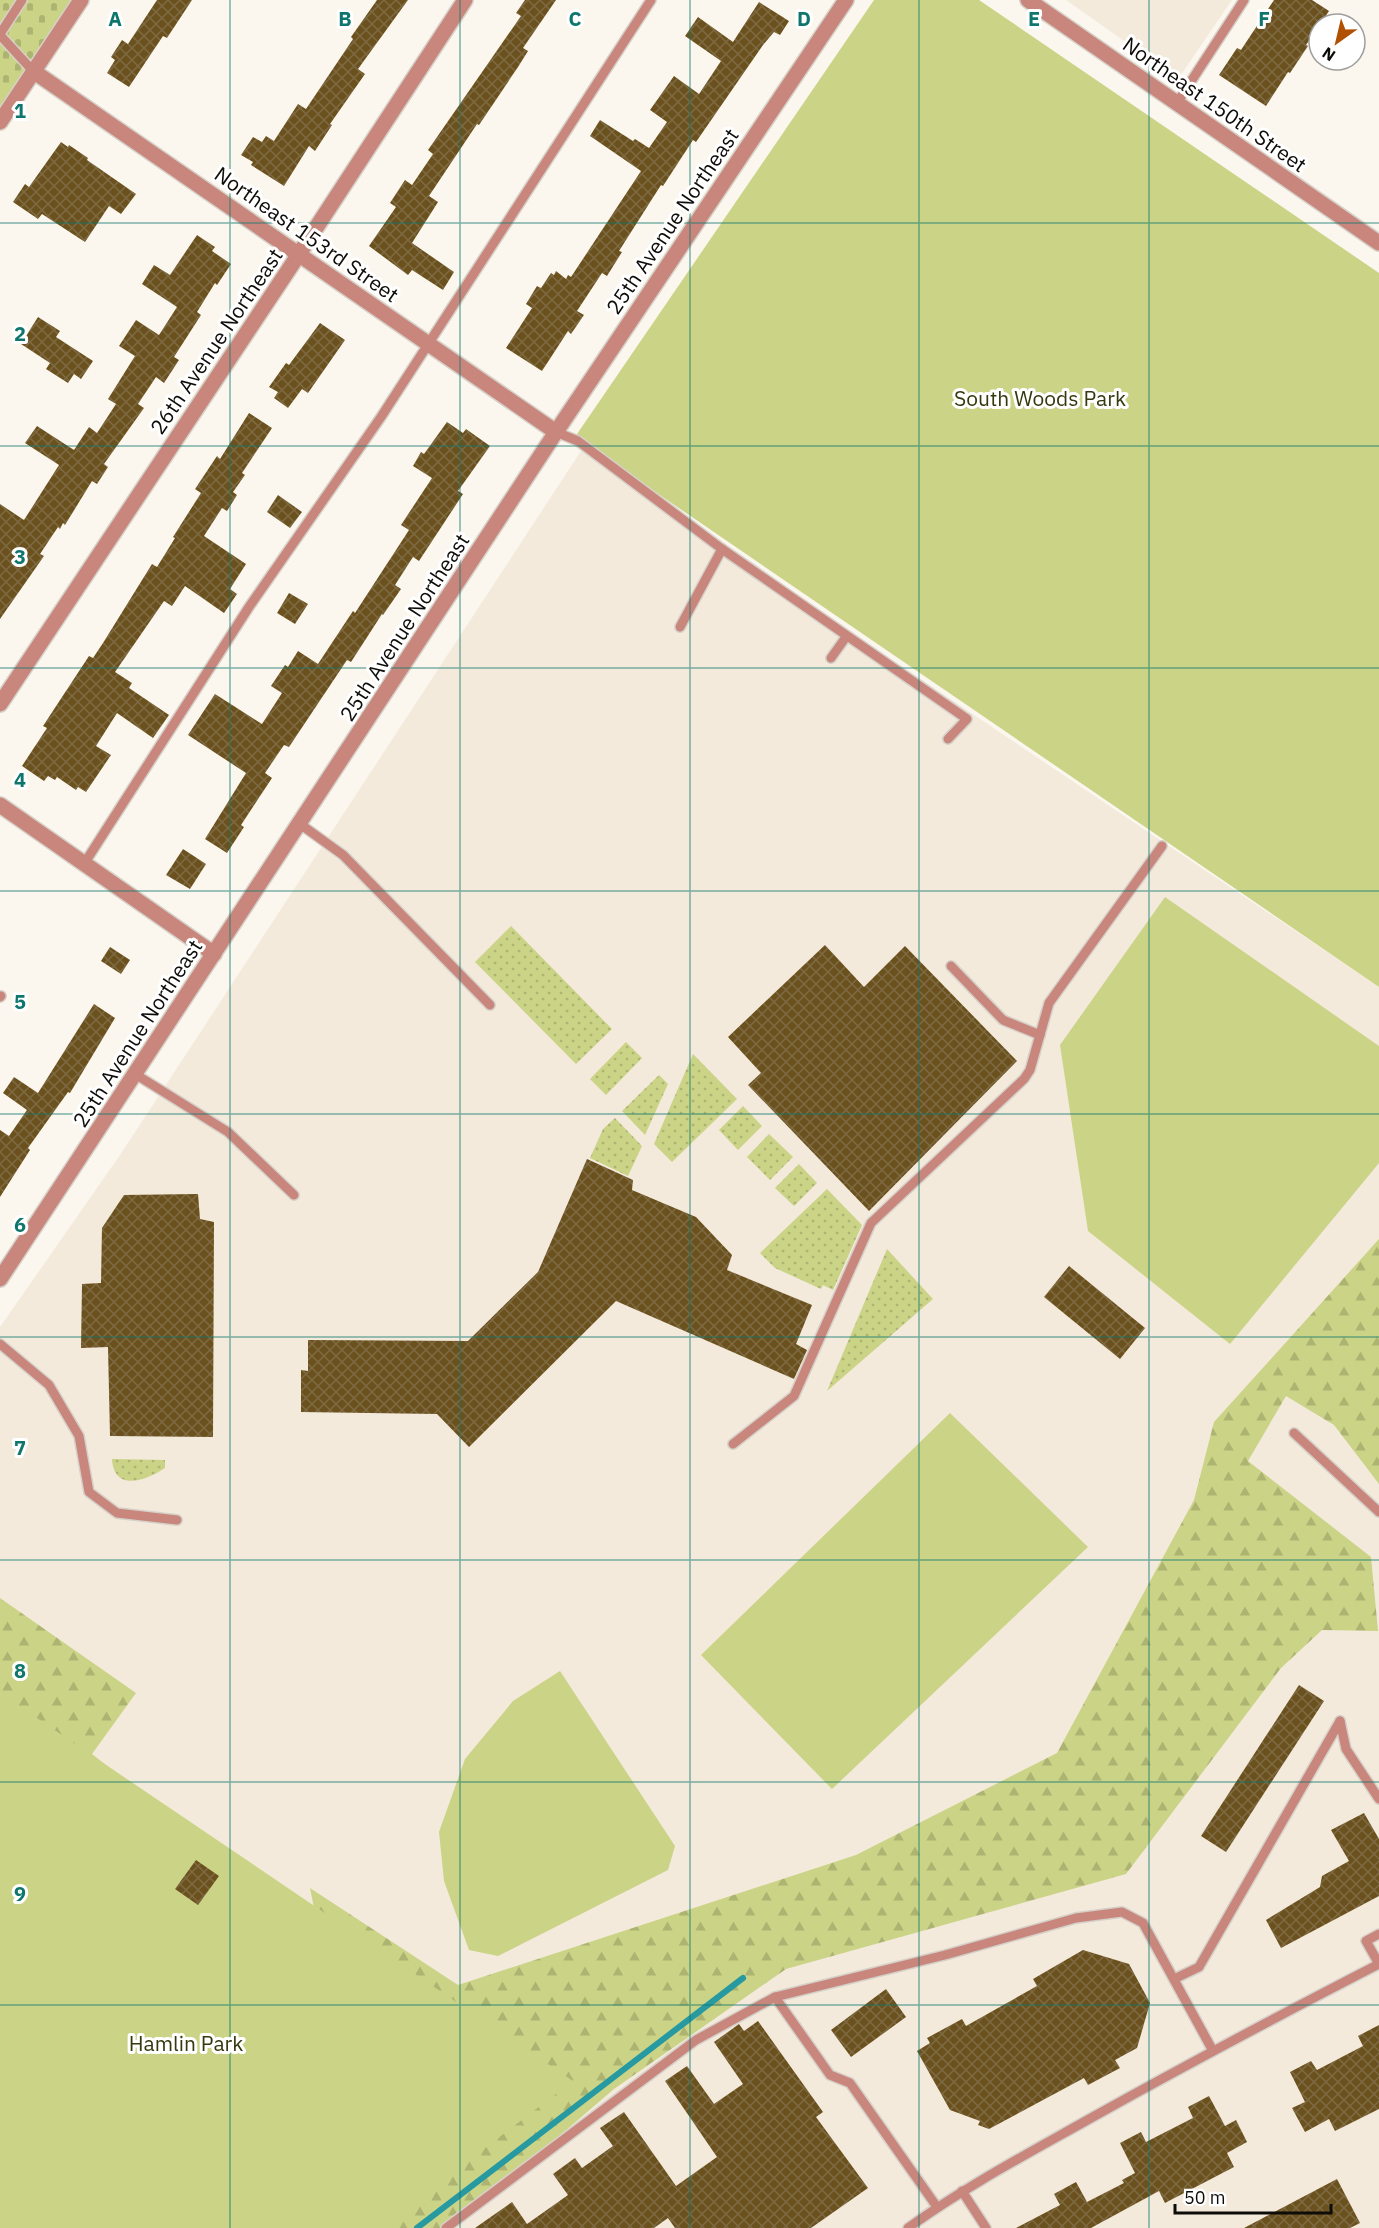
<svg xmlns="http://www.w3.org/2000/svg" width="1379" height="2228" font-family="'IBM Plex Sans',sans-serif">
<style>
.built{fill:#f3eadc}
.grass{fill:url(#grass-dots)}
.forest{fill:url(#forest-firs)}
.cemetery{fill:url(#cemetery-stones)}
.park{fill:#cbd386}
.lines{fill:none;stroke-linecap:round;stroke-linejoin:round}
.stream{stroke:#2699a1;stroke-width:6}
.building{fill:url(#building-cross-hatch)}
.service-casing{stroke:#d5d1c9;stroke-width:12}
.minor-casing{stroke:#d5d1c9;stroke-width:18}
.tertiary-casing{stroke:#d5d1c9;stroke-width:18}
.service{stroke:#c9867c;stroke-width:9}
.minor{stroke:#c9867c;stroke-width:15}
.tertiary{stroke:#c9867c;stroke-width:15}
.grid{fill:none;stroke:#0f766e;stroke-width:1.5;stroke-opacity:0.55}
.labels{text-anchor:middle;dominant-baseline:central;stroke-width:6;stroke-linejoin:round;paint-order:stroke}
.street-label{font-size:21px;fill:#0d0c09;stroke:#fff}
.park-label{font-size:21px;fill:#36390e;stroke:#fff}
.grid-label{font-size:20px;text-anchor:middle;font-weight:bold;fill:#0f766e;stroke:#fff;stroke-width:6;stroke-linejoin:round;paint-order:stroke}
</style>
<defs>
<pattern id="grass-dots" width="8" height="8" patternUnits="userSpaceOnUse" patternTransform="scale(1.5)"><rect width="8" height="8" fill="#cbd386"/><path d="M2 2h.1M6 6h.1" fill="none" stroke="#adb472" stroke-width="1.8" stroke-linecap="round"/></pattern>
<pattern id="forest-firs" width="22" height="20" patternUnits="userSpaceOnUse" patternTransform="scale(1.5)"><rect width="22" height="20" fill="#cbd386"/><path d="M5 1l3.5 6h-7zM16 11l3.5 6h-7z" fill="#adb472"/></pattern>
<pattern id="cemetery-stones" width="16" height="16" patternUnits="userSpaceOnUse" patternTransform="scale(1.5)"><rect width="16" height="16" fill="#cbd386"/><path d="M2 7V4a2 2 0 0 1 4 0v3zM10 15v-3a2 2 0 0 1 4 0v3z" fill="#adb472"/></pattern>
<pattern id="building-cross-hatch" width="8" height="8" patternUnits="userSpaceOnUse" patternTransform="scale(1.5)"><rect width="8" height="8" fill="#6b511d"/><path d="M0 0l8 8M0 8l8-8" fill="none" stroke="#7e6a43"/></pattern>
</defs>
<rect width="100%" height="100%" fill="#fbf7ee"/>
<g class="built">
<path d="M1066 0H1232L1178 79Z"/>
<path d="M581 451 1379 987V2228H380L573 2081 0 1693V1327L120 1155Z"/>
</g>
<g class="grass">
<path d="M511 926 612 1029 576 1064 475 962Z"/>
<path d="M626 1042 642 1058 606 1095 590 1079Z"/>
<path d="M693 1054 737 1099 672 1162 654 1144Z"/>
<path d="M659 1075 668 1084 645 1135 622 1111Z"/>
<path d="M743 1106 762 1126 738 1150 719 1130Z"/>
<path d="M615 1118 642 1146 628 1176 590 1158 603 1129Z"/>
<path d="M769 1134 793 1157 770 1180 747 1157Z"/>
<path d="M799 1164 817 1183 794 1206 775 1188Z"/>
<path d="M827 1189 862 1225 833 1290 823 1285 821 1289 775 1268 760 1253Z"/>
<path d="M887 1249 933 1299 827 1391Z"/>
<path d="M112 1459 165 1460V1468C147 1480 114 1493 112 1459Z"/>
</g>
<g class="forest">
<path d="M1379 1239V1484L1334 1425 1286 1396 1248 1461 1371 1557 1378 1631 1322 1630 1281 1668 1126 1874 786 1969 614 2089 452 2228H0V2133L318 1928 310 1888 458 1985 856 1855 1057 1753 1194 1500 1214 1422Z"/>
<path d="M0 1598 136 1693 92 1754 136 1789 0 1728Z"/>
</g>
<path class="cemetery" d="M0 0H81L0 120Z"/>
<g class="park">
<path d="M874 0H979L1379 273V987L575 437Z"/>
<path d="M1165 897 1379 1046V1163L1230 1344 1088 1231 1060 1045Z"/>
<path d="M950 1413 1088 1547 832 1789 701 1655Z"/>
<path d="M560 1671 675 1846 668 1870 498 1956 469 1950 444 1881 439 1832 465 1759 513 1701Z"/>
<path d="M0 1693 573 2081 380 2228H0Z"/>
</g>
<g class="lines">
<path class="stream" d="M417 2228 743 1978"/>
</g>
<g class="building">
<path d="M157 0H192L167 38 163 36 129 87 107 73 115 60 111 57 122 40 128 44Z"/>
<path d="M377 0H408L358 69 365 74 330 124 332 125 315 151 309 146 284 186 251 165 253 162 241 155 253 137 262 142 266 136 274 141 298 104 306 109 353 39 351 37Z"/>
<path d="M525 0H556L523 48 528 51 518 67 479 125 477 124 429 196 438 202 412 243 454 272 443 290 412 270 408 275 369 246 396 207 390 203 405 180 412 185 433 154 428 150 521 16 516 13Z"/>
<path d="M1274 0H1312L1329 11 1306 45 1308 46 1290 73 1288 72 1266 106 1219 75 1237 48 1241 50Z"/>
<path d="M759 2 789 21 780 35 774 32 763 45 696 142 693 140 663 186 661 185 619 251 622 252 607 276 602 273 577 311 584 315 571 334 568 331 542 371 506 348 532 308 526 304 537 286 541 288 551 273 554 275 556 271 566 279 568 275 571 277 641 171 590 136 600 120 633 141 635 139 649 148 667 122 650 110 674 76 699 94 721 61 685 36 698 17 733 42Z"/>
<path d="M61 142 68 147 69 145 88 158 87 160 136 194 121 214 109 206 85 242 42 214 38 219 13 202 25 184 29 187Z"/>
<path d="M197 235 215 247 212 251 231 264 217 285 215 283 197 312 201 315 174 357 179 360 164 383 156 377 138 404 144 408 104 464 108 467 97 484 92 481 65 525 63 523 60 529 58 527 40 554 44 556 0 619V504L24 520 59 465 25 443 37 426 74 450 89 427 97 433 116 404 108 399 135 356 119 346 136 320 159 335 177 307 142 284 154 265 170 275Z"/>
<path d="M38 317 60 331 56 337 93 361 81 379 74 374 68 383 46 369 50 363 21 344Z"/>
<path d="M320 323 345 340 308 393 302 389 288 408 274 398 278 392 269 387 286 363 289 365Z"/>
<path d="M249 413 272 428 242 473 245 475 233 492 237 495 227 511 222 508 204 536 246 564 230 589 237 594 224 613 185 586 172 606 164 601 115 672 132 683 129 688 169 715 153 738 117 713 96 746 111 755 86 792 78 787 76 790 57 777 55 780 48 776 44 781 22 766 47 728 43 726 89 656 93 658 103 643 152 564 157 567 175 538 173 537 201 493 195 489 217 456 220 459Z"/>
<path d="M447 422 463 433 466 429 490 446 458 491 463 494 419 561 413 557 395 585 401 589 383 615 382 614 351 662 347 660 289 747 284 745 265 773 272 778 241 825 244 827 227 853 205 839 246 773 188 735 215 694 262 724 282 693 271 686 285 665 288 667 298 651 318 664 353 611 355 613 409 530 401 525 432 478 413 466 421 452 424 454Z"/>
<path d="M278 495 302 512 290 528 267 512Z"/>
<path d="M289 593 308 604 295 624 277 613Z"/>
<path d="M183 849 206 864 190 889 166 875Z"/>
<path d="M825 945 864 987 905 946 1017 1061 869 1211 748 1085 761 1073 728 1037Z"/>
<path d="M110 947 130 960 121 974 101 961Z"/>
<path d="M94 1004 115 1018 70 1093 68 1092 28 1148 30 1150 0 1197V1130L9 1136 27 1110 3 1093 14 1077 38 1093Z"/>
<path d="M587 1159 633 1180 632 1190 696 1217 732 1255 727 1270 812 1305 796 1344 807 1350 794 1379 616 1301 469 1447 437 1414 301 1412V1370L308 1371V1340L468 1341 538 1272Z"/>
<path d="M198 1194 200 1219 214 1222 213 1437 110 1436 108 1347 81 1348 82 1284 101 1283 102 1228 124 1195Z"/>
<path d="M1069 1266 1145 1328 1120 1359 1044 1297Z"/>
<path d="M1299 1685 1324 1701 1226 1852 1201 1836Z"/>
<path d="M1364 1813 1379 1839V1896L1281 1948 1266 1920 1320 1887 1322 1876 1349 1861 1331 1830Z"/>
<path d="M196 1860 219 1876 198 1905 175 1889Z"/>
<path d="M1083 1950 1129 1964 1150 2003 1137 2048 1115 2060 1120 2068 1088 2085 1084 2078 989 2129 978 2125 980 2121 950 2110 917 2051 930 2043 927 2038 962 2019 966 2026 1037 1986 1033 1979Z"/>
<path d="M886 1989 906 2017 851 2057 831 2030Z"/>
<path d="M758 2021 823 2112 816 2117 868 2188 811 2228H675L668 2218 654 2228H475L512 2202 527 2224 568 2195 553 2174 575 2158 582 2168 613 2146 600 2128 624 2112 676 2186 717 2157 665 2081 687 2066 714 2104 743 2084 714 2042 739 2024 744 2031Z"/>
<path d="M1379 2025V2109L1335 2131 1329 2119 1305 2132 1292 2108 1305 2102 1290 2072 1311 2061 1317 2070 1363 2046 1358 2036Z"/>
<path d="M1209 2096 1225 2126 1236 2120 1247 2142 1227 2153 1234 2167 1165 2203 1159 2191 1091 2228H1016L1060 2205 1054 2194 1076 2182 1087 2202 1124 2183 1122 2180 1135 2173 1120 2143 1141 2132 1146 2142 1193 2118 1188 2107Z"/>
<path d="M1337 2179 1360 2223 1350 2228H1244Z"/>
</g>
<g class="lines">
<g class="service-casing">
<g id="service">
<path d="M0 34 22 0"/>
<path d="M0 35 33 71"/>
<path d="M1177 103 1244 0"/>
<path d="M556 432 578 441 722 549 967 719 948 739"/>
<path d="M680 627 722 549"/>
<path d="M831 658 846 637"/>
<path d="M300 824 343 855 490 1005"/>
<path d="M84 864 249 607 381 417 651 0"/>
<path d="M951 966 1003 1020 1040 1035"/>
<path d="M0 997 1 996"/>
<path d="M135 1074 228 1132 294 1195"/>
<path d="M0 1344 49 1385 79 1436 89 1492 117 1513 177 1520"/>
<path d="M1294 1433 1379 1512"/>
<path d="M733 1444 794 1396 871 1223 1024 1079 1030 1070 1049 1003 1162 846"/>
<path d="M1340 1721 1346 1749 1379 1799"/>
<path d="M1379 1934 1366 1941 1379 1964"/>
<path d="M1174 1979 1199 1967 1340 1721"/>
<path d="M775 1997 830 2075 850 2083 937 2207"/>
<path d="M962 2191 986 2228"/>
<path d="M446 2228 696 2040 775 1997 945 1955 1076 1918 1122 1912 1143 1923 1213 2051"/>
<path d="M908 2228C966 2186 1029 2153 1091 2118 1186 2065 1282 2014 1379 1964"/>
</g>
</g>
<g class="minor-casing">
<g id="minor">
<path d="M33 71 556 432"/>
<path d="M0 122 81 0"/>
<path d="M0 704 299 254 465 0"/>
<path d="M0 805 214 954"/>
</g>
</g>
<g class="tertiary-casing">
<g id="tertiary">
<path d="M1028 0 1379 243"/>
<path d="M0 1279 556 432 846 0"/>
</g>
</g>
<use href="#service" class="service"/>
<use href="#minor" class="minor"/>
<use href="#tertiary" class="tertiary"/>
</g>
<path class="grid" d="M230 0V2228M460 0V2228M690 0V2228M919 0V2228M1149 0V2228M0 223H1379M0 446H1379M0 668H1379M0 891H1379M0 1114H1379M0 1337H1379M0 1560H1379M0 1782H1379M0 2005H1379"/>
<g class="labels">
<g class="street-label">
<text transform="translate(1215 104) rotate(35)">Northeast 150th Street</text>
<text transform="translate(672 221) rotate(-56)">25th Avenue Northeast</text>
<text transform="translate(307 234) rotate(35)">Northeast 153rd Street</text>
<text transform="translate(216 341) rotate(-56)">26th Avenue Northeast</text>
<text transform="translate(404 627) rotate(-57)">25th Avenue Northeast</text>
<text transform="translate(137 1033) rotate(-57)">25th Avenue Northeast</text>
</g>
<g class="park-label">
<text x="1040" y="398">South Woods Park</text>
<text x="186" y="2043">Hamlin Park</text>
</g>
</g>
<g class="grid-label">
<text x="115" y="26">A</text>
<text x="345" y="26">B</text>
<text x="575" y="26">C</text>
<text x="804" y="26">D</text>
<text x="1034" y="26">E</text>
<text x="1264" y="26">F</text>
<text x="20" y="118">1</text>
<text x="20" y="341">2</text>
<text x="20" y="564">3</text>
<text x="20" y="787">4</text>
<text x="20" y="1009">5</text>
<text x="20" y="1232">6</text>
<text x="20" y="1455">7</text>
<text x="20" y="1678">8</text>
<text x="20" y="1901">9</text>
</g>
<g transform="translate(1337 42) rotate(214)"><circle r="28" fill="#ffffff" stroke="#9e9e9d" stroke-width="1.5"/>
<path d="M0-4.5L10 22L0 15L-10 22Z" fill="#b05102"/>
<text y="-9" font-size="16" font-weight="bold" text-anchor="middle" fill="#0d0c09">N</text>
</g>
<path d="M1175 2204v9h156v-9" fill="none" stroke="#0d0c09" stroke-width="3"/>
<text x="1184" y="2204" font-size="18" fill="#0d0c09" stroke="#ffffff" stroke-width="4.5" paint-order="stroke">50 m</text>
</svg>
